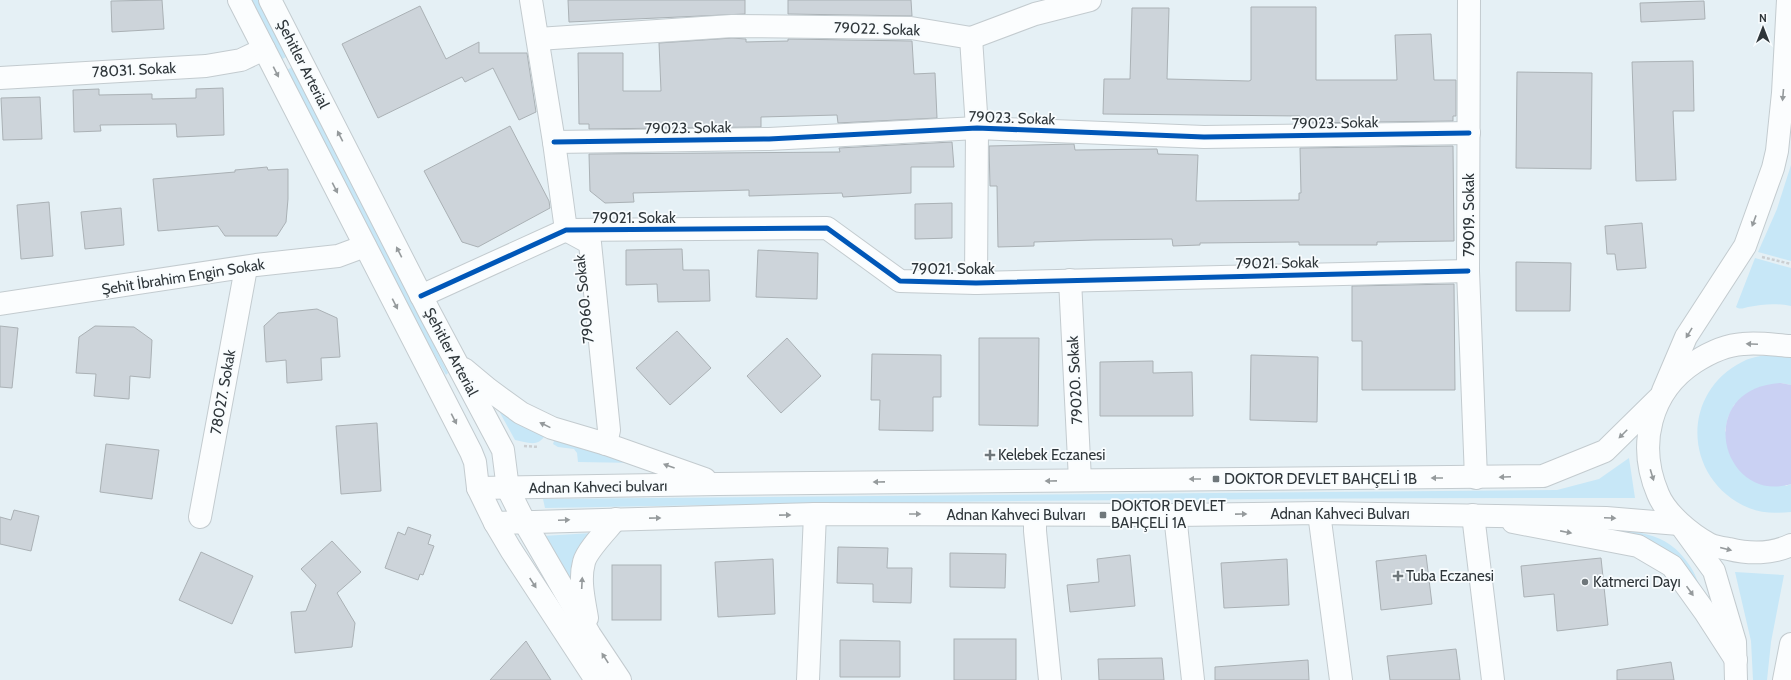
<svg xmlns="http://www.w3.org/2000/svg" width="1791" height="680" font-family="Cabin,sans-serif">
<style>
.green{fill:#c7e7f7}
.water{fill:#cad1f3}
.building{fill:#cdd4da;stroke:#aab1b5}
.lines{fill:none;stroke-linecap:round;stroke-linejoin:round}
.street-casing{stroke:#c3cbcf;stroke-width:24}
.secondary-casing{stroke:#c3cbcf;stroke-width:24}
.primary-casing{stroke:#c3cbcf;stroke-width:24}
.path{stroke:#cbcfd2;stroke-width:2.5;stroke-dasharray:3 2;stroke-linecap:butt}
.street{stroke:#fbfdfe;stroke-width:22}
.secondary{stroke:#fbfdfe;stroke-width:22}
.primary{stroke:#fbfdfe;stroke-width:22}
.cycleway-casing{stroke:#f8fcfe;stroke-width:8}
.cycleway{stroke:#0057b8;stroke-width:5}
.oneway{fill:#959a9c}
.poi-dot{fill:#6f777b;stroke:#f8fcfe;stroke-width:1.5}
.labels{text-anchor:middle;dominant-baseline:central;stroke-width:3.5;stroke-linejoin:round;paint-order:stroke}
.street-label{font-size:15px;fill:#2f363a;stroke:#f8fcfe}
.poi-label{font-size:15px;fill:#2f363a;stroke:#f8fcfe;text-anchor:start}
</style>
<rect width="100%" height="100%" fill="#e5f0f5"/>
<g class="green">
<path d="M252 0H258L286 57 282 59Z"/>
<path d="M292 67 448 373 446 375C389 275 340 171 287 70Z"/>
<path d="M1791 165V261L1758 252 1777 209Z"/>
<path d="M1755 258 1791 268V306C1776 303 1763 304 1748 307 1744 308 1740 310 1736 307Z"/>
<path d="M1784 354 1791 356V385L1781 383 1734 405 1728 417 1725 431 1786 486 1791 484V512C1777 513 1763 514 1749 508 1684 481 1679 394 1742 362 1755 355 1770 355 1784 354Z"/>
<path d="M499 411 545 435C538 448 527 442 515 440Z"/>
<path d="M555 438 637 463 578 462 577 453 574 449 558 447 553 444Z"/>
<path d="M1629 458 1635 498C1271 498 908 501 545 508L543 499 1557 490 1599 479Z"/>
<path d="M1595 528C1634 532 1666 529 1690 566 1697 576 1700 589 1705 600Z"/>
<path d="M592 533 573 586 543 536Z"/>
<path d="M1735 572 1784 575 1771 642 1767 680H1753L1751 641Z"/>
</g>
<path class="water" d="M1781 383 1791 385V484C1721 505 1692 388 1781 383Z"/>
<g class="building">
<path d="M162 0 164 29 112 32 111 1Z"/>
<path d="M568 0H745V14L569 22Z"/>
<path d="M788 0H911L912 16 788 14Z"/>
<path d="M1704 1 1705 19 1641 22 1640 3Z"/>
<path d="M420 6 446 59 479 42V53H527L536 112 519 120 493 68 465 82 462 77 378 118 342 44Z"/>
<path d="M1251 7H1316V80H1397L1395 35 1431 34 1434 80H1456V116H1453V121L1300 123V116L1103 114 1104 79H1130L1132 8H1169L1167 79 1249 81 1251 80Z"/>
<path d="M732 38 746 39V42L788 41V39L912 41 914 74 935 73 937 118 838 123 837 115 761 117V127L589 129V124H579L578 53H623V91H661L659 43Z"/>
<path d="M1693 61 1694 111H1673L1676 180 1636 181 1632 62Z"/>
<path d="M1517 72 1592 73 1591 169 1516 168Z"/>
<path d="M223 88 224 135 177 137 176 124 100 125 101 131 74 132 73 90 99 89V95L152 94V99L196 98V89Z"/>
<path d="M40 97 42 139 3 140 1 98Z"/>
<path d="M510 126 549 201 550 208 478 247 462 242 424 171Z"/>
<path d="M952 142 954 167H911V193L843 197 842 193 749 196V190L633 193 634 202 605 203 590 191 589 154 840 152 839 148Z"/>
<path d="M1074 144 1075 150 1157 149 1158 154 1198 155 1196 201 1299 200V193H1301L1300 148 1453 146 1454 241 1377 242V245H1299V242L1200 243V245L1173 246 1172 239 1094 240 1034 242V246L998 247 997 186H990L989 146Z"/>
<path d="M267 167 268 170 288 169V199L286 222 277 236H225L218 226 158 231 153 179 235 172V170Z"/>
<path d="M49 202 53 256 21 259 17 205Z"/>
<path d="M952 203V238L915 239V204Z"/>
<path d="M121 208 124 245 85 249 81 212Z"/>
<path d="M1642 223 1646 268 1617 270 1615 254H1607L1605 226Z"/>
<path d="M682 249 683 270H709L710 301 658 302 657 284 626 285V250Z"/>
<path d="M758 250 818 253 817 299 756 297Z"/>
<path d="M1516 262 1571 263 1570 311H1516Z"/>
<path d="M1454 284 1455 390H1362V341H1352V286Z"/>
<path d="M317 309 337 318 340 357 321 358 322 380 287 383 286 360 266 362 264 326 278 313Z"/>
<path d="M0 326 18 328 12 388 0 387Z"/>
<path d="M95 326 134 327 152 340 150 378 130 376 129 399 94 396 96 374 76 373 79 337Z"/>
<path d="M677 331 711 368 670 405 636 368Z"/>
<path d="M787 338 821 376 781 413 747 376Z"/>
<path d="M979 338H1039L1038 426 979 425Z"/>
<path d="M872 354 941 355V397H933V431L879 430 880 400H871Z"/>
<path d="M1251 355 1318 357 1317 422 1250 420Z"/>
<path d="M1153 361V373L1192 372 1193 416H1100V362Z"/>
<path d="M377 423 381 491 341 494 336 426Z"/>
<path d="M106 444 159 450 152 499 100 492Z"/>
<path d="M14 510 39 516 31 551 0 544V517L11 520Z"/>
<path d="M408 527 431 535 428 544 434 546 423 575 420 574 418 580 385 568 398 532 405 535Z"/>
<path d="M332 541 361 572 337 593 355 623 352 647 295 653 291 612 306 611 316 585 301 569Z"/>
<path d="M838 547 888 548 887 568H912L911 603 873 602V584L837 583Z"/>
<path d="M201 552 253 576 232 624 179 600Z"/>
<path d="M950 553 1006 554 1005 588 950 587Z"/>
<path d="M1130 555 1135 606 1070 612 1067 585 1099 582 1097 559Z"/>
<path d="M1426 555 1432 604 1381 610 1376 561Z"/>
<path d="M1601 558 1608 625 1557 631 1554 594 1524 597 1521 566Z"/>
<path d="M773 559 775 614 718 617 715 562Z"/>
<path d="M1287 559 1289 605 1224 608 1221 563Z"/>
<rect x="612" y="565" width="49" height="55"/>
<rect x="954" y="639" width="62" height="41"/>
<path d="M840 640 900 641V677H840Z"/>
<path d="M526 641 551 680H490Z"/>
<path d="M1456 649 1460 680H1390L1387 656Z"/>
<path d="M1162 658 1164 680H1099L1098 659Z"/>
<path d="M1308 660 1309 680H1215V667Z"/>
<path d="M1671 662 1674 680H1617V670Z"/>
</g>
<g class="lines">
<g class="street-casing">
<g id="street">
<path d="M531 0 554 142 566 230 590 243 609 430 606 444"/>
<path d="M1469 0 1468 271 1476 478"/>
<path d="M971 38 1035 14 1090 0"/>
<path d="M538 39 732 26 911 28 971 38 977 128 976 283"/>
<path d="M0 78 206 66 241 60 264 49"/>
<path d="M554 142 769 139 977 128 1204 137 1469 133"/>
<path d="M1070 280 1080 480"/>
<path d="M421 296 566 230 827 228 900 281 976 283 1468 271"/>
<path d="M0 304 256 265 338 256 365 246"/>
<path d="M1319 513 1341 680"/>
<path d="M1035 515V531L1050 680"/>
<path d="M1175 515 1193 680"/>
<path d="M1473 515 1493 680"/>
<path d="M200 517 246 268"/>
<path d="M808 680 815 514"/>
</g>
</g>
<g class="secondary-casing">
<g id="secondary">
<path d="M1663 391 1686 337 1745 246 1773 168 1777 151 1783 93 1788 0"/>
<path d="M1513 522 1638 546 1672 566 1705 612 1736 660"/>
<path d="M1682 527 1714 571 1735 642 1736 680"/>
<path d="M1784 680 1791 644"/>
</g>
</g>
<g class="primary-casing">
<g id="primary">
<path d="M239 0 471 452 475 462 478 488 495 523 511 550 596 680"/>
<path d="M270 0 430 313 503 450 508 489 525 523 590 635 620 680"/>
<path d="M1791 346C1775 345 1758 342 1743 344 1726 345 1709 353 1695 362 1650 391 1637 445 1658 494 1666 514 1691 534 1709 544 1715 547 1723 548 1729 549 1749 554 1772 554 1791 545"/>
<path d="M464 369 488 389 521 413 552 428 606 444 705 479"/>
<path d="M478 488 718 484 1543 476 1605 451 1661 396"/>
<path d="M495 523 815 514 1175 515 1319 513 1606 518 1679 524"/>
<path d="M587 618C584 600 579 580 584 562 587 550 608 529 616 519"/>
</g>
</g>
<g class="path">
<path d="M1762 257 1791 264"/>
<path d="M524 446 539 447"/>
</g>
<use href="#street" class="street"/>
<use href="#secondary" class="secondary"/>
<use href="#primary" class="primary"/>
<g class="cycleway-casing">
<g id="cycleway">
<path d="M554 142 769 139 977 128 1204 137 1469 133"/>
<path d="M421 296 566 230 827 228 900 281 976 283 1468 271"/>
</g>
</g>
<use href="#cycleway" class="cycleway"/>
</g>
<defs><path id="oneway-solid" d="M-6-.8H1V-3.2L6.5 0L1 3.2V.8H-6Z"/></defs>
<g class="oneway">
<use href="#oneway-solid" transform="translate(276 72) rotate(63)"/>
<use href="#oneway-solid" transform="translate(1783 95) rotate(95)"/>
<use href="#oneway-solid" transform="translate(340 136) rotate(-117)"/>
<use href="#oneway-solid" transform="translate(335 188) rotate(63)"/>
<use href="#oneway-solid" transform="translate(1754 221) rotate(110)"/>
<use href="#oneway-solid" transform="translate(399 252) rotate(-117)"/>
<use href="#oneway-solid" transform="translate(395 304) rotate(63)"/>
<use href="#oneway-solid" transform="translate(1689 333) rotate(121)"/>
<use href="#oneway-solid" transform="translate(1752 344) rotate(-177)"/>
<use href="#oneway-solid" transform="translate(454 419) rotate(63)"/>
<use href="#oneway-solid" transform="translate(545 425) rotate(-154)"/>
<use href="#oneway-solid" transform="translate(1623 434) rotate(135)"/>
<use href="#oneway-solid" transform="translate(669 466) rotate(-160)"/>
<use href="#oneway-solid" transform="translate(1652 475) rotate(73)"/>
<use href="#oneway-solid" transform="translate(1505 477) rotate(178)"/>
<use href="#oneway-solid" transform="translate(1437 478) rotate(180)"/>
<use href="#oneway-solid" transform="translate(1195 479) rotate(180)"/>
<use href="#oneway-solid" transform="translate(1051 481) rotate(179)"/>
<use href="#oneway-solid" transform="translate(879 482) rotate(179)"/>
<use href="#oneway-solid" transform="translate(915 514)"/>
<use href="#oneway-solid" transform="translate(1241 514) rotate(-1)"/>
<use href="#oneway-solid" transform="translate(785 515) rotate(-1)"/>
<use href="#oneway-solid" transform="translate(655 518) rotate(-1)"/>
<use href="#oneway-solid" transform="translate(1610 518) rotate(2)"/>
<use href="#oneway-solid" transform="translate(564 520) rotate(-2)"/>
<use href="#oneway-solid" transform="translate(1566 532) rotate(11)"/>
<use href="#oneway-solid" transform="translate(1726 549) rotate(14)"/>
<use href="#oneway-solid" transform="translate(533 583) rotate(57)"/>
<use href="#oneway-solid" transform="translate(582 583) rotate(-87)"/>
<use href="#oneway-solid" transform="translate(1690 591) rotate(55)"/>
<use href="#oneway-solid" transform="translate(605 658) rotate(-123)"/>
</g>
<g class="poi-dot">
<path d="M988 449h4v4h4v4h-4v4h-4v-4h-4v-4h4z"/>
<rect x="1212" y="475" width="8" height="8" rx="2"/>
<rect x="1099" y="511" width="8" height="8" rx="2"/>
<path d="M1396 570h4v4h4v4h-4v4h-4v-4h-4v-4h4z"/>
<circle cx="1585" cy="582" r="4"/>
</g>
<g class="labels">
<g class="street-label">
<text transform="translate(877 29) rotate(2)">79022. Sokak</text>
<text transform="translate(303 64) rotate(63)">Şehitler Arterial</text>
<text transform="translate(134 70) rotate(-3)">78031. Sokak</text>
<text transform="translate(1012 118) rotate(2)">79023. Sokak</text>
<text transform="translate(1335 123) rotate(-1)">79023. Sokak</text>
<text transform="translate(688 128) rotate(-1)">79023. Sokak</text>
<text transform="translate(1469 215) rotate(-90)">79019. Sokak</text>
<text x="634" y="218">79021. Sokak</text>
<text transform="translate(1277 263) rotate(-1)">79021. Sokak</text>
<text x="953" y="269">79021. Sokak</text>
<text transform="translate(183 277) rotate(-9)">Şehit İbrahim Engin Sokak</text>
<text transform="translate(584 299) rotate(-96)">79060. Sokak</text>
<text transform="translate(451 352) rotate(62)">Şehitler Arterial</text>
<text transform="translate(1075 380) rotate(-93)">79020. Sokak</text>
<text transform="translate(223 392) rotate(-80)">78027. Sokak</text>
<text transform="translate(598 487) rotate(-1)">Adnan Kahveci bulvarı</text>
<text x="1340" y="514">Adnan Kahveci Bulvarı</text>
<text x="1016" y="515">Adnan Kahveci Bulvarı</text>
</g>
<g class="poi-label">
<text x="998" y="455">Kelebek Eczanesi</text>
<text x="1224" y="479">DOKTOR DEVLET BAHÇELİ 1B</text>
<text x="1111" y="506">DOKTOR DEVLET<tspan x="1111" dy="17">BAHÇELİ 1A</tspan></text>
<text x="1406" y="576">Tuba Eczanesi</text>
<text x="1593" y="582">Katmerci Dayı</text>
</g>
</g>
<g transform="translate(1763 28)" stroke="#f8fcfe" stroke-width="3" paint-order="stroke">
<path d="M0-3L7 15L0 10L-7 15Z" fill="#2f363a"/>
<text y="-6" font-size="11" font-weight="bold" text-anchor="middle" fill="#2f363a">N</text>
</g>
</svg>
